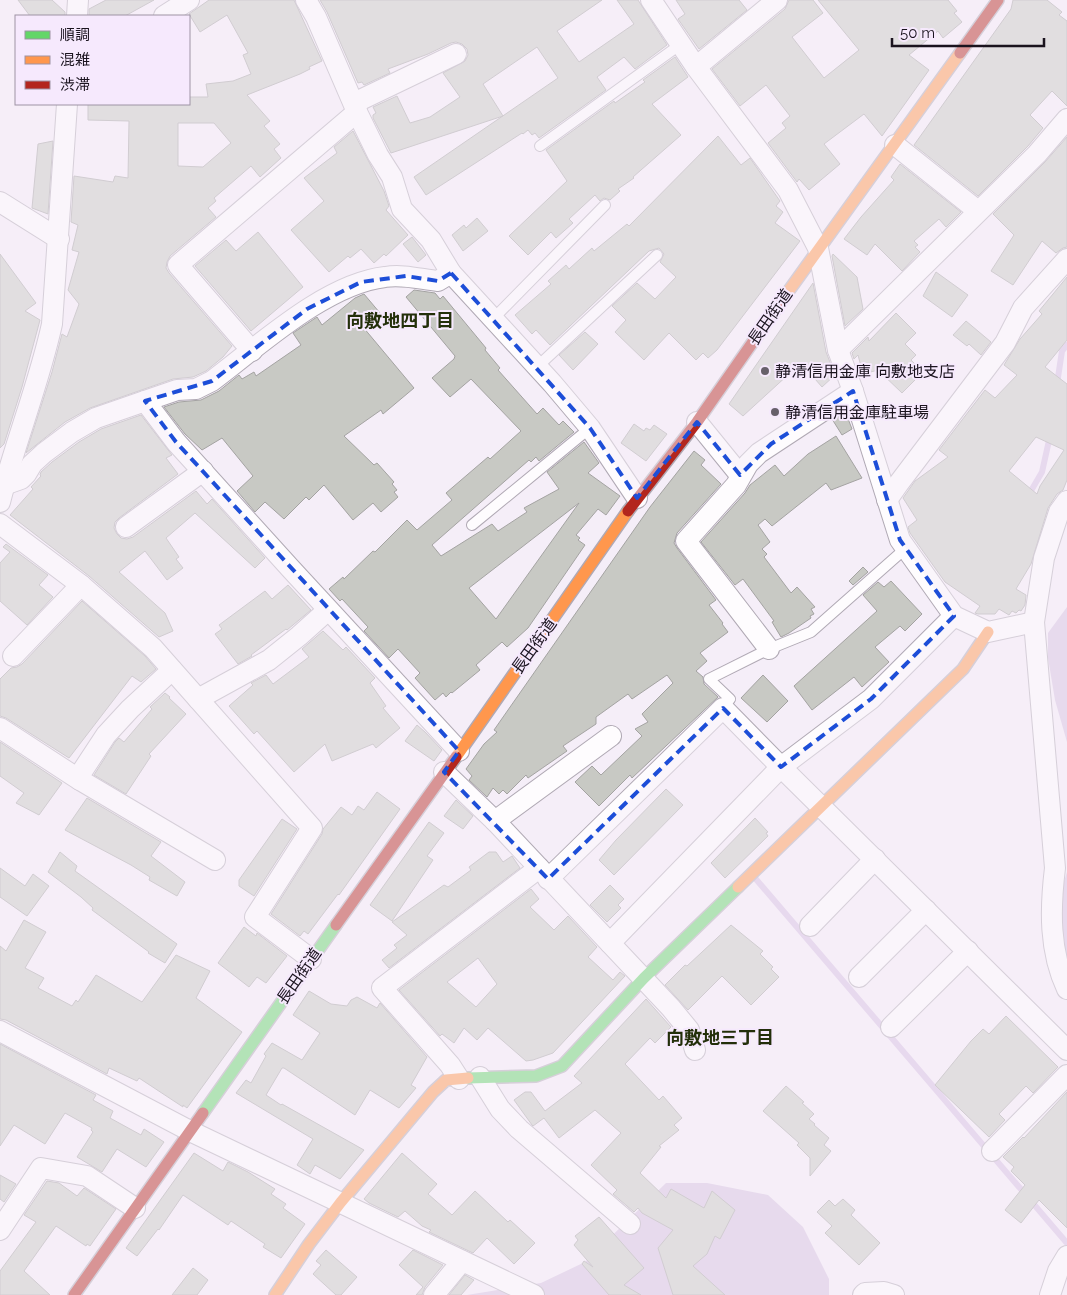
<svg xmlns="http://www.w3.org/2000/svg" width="1067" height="1295" font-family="Raleway,'Noto Sans JP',sans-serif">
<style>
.forest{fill:#d5c1e0}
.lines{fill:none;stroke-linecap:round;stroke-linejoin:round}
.stream{stroke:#d6bee2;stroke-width:6}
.building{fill:#c8c9c4;stroke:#a4a3a2;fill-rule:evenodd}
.lane-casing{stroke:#b0a9b4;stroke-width:12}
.street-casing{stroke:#b0a9b4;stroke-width:22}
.fast-casing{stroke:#b0a9b4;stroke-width:14}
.slow-casing{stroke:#b0a9b4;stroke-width:14}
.jam-casing{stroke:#b0a9b4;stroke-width:14}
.lane{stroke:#fefcfe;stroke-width:10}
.street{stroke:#fefcfe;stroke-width:20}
.fast{stroke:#63d668;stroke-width:11}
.slow{stroke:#ff974d;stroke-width:11}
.jam{stroke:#b3261e;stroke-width:11}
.marked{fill:none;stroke:#1d4ed8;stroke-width:4;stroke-dasharray:10 6;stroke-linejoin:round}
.poi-dot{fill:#67606a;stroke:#f6e9fd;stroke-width:2}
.labels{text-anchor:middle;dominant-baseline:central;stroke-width:4;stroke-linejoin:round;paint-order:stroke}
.street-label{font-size:16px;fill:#1a131e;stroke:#f6e9fd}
.poi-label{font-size:16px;fill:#1a131e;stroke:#f6e9fd;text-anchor:start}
.neighbourhood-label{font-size:18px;font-weight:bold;fill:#232f0a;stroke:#f6e9fd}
</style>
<rect width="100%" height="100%" fill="#f5eef8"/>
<g class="forest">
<path d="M1067 607V742L1055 700 1048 658V633Z"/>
<path d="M1067 872V961L1059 922 1060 894Z"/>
<path d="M666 1183H707L768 1195 803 1227 829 1279V1295H467L541 1283 585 1262Z"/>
</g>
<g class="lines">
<g class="stream">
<path d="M1057 384 1062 351 1067 345"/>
<path d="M1028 496 1042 472 1050 436"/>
<path d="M755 878 1066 1242"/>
</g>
</g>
<g class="building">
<path d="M18 0H52L65 12V16H30Z"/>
<path d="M106 0H154L125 16H89V9Z"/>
<path d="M209 0H294L322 61 309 67 310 69 300 74 247 95 270 121 264 126 280 144 274 149 281 158 260 177 251 166 214 198 216 201 208 208 216 217 170 256 167 262 166 268 169 273 232 346 223 357 206 371 193 377 173 379 90 408 65 422 26 453 52 372 62 334 67 337 79 304 68 290 79 252 72 250 78 225 71 222 74 176 113 182 115 176 128 178 129 121 88 120V104H189V97H208L206 84 233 81 251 74 243 55 248 53 227 15 200 32 189 14ZM178 123H214L231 143 203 167 178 166Z"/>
<path d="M320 0H602L557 31 579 62 634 24 617 0H638L667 45 635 69 624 57 597 77 606 90 539 138 535 133 532 135 528 130 523 134 522 133 426 195 414 177 558 78 537 47 483 84 503 116 391 153 373 118V115L376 113 373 107 397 96 410 123 430 117 460 97 443 73 465 61 468 55 467 49 462 44 456 42 451 43 428 54 388 69 390 73 364 85 362 82 358 83 327 12Z"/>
<path d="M676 0H739L747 10 699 49 678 19 685 14Z"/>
<path d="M789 0H813L823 13 792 37 824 78 859 50 818 0H948L957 11 954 13 962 22 943 38 938 31 909 55 929 70 882 136 864 114 824 144 840 164 809 190 799 179 797 182 768 143 786 128 782 123 790 116 766 85 740 106 712 69 785 9Z"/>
<path d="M1013 0H1047L1062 12 1059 15 1067 21V106L1052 91 1030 115 1043 128 1028 146 978 196 914 145 1011 9Z"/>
<path d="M675 57 688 77 652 104 681 135 633 177 634 178 618 189 620 191 610 200 604 198 600 201 595 195 569 219 573 223 556 238 551 232 528 255 509 236 567 181 546 150 614 101 615 103 645 82 643 80Z"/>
<path d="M353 131 384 191 389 206 386 210 408 235 386 256 384 254 374 263 361 249 350 258 348 256 329 272 291 230 324 201 304 178 337 153 334 147Z"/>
<path d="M718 136 741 165 750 158 780 201 776 206 783 212 775 223 800 241 717 350 708 358 703 353 696 360 669 333 644 360 615 332 626 320 612 306 637 283 655 299 676 277 660 262 664 254 659 248 649 251 550 345 536 330 532 334 515 315 551 284 548 281 566 265 569 269 592 248 594 251 627 224 629 226Z"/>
<path d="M1067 137V247L1063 248 1056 253 1042 241 1013 285 991 271 1014 235 993 214 1045 162Z"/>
<path d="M53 141 48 214 32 208 38 144Z"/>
<path d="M900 164 961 212 946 227 939 219 914 241 918 245 915 247 920 252 902 271 875 244 867 255 844 239 861 217 894 180 891 177Z"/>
<path d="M477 218 488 231 463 251 452 235 464 225 466 228Z"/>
<path d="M258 232 303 287 251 331 195 266 226 240 236 251Z"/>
<path d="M412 237 426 255 418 262 403 244Z"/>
<path d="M0 254 36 303 25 311 40 320 22 387 4 444 0 448Z"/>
<path d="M833 254 857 277 863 309 845 326 832 256Z"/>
<path d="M936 272 968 295 952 317 923 296Z"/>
<path d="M1067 277V340L1045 367 1067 384V480L1063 490 1057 494 1048 508 1031 564 1016 589 1026 595 1025 605 1021 611 1019 610 1016 613 1012 611 1009 615 999 609 995 614H978L975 613 980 606 945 582 910 533 908 527 917 520 903 498 915 481 948 457 939 450 985 390 995 398 1017 375 1004 365 1020 339 1042 314 1039 311ZM1036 437 1064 450 1040 486 1037 494 1009 471Z"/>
<path d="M813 283 826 352 835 375 822 387 801 363 743 416 729 404Z"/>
<path d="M414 290 435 293 440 299 443 296 486 348 485 350 500 368 498 370 537 414 543 408 559 425 563 421 574 432 539 461 536 457 531 462 529 460 432 545 441 556 492 524 498 531 527 512 524 508 559 489 547 472 584 442 599 463 588 473 620 496 606 515 598 509 576 535 580 538 578 540 585 545 528 628 507 647 502 642 476 665 480 670 452 693 451 692 446 697 443 693 435 700 415 678 420 673 398 649 389 658 364 631 368 627 342 599 340 601 329 589 343 577 344 579 373 551 375 552 407 520 417 530 452 500 446 493 488 457 490 459 521 431 471 379 450 397 432 378 454 359 455 356 406 297ZM579 503 496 619 469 588Z"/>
<path d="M364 294 380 313 363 327 414 388 383 414 381 410 344 436 374 465 377 463 394 482 392 484 397 490 394 492 398 497 381 512 373 503 353 520 324 485 309 500 306 497 284 519 265 502 255 512 237 491 253 476 222 438 202 450 185 434 164 407 179 402 201 400 219 391 239 375 242 379 254 372 256 376 301 345 293 333 317 317 322 325 355 298Z"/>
<path d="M896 313 916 333 905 344 916 355 911 360 923 372 902 393 878 370 863 374 858 355 854 359 852 353 868 337 869 341Z"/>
<path d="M966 321 991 342 981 355 969 344 967 346 953 335Z"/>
<path d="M585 332 598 344 573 370 559 355Z"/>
<path d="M845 411 852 429 842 435 832 419Z"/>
<path d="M141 415 172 455 166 458 178 474 119 518 115 522 114 528 117 534 121 538 127 539 133 537 196 491 207 504 212 499 265 558 255 568 195 513 166 538 179 557 176 559 183 568 167 580 145 551 119 572 165 613 173 631 159 637 89 576 10 515 33 489 31 487 41 476 40 475 41 472 52 462 79 442 101 429Z"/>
<path d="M634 424 644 431 646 428 650 430 654 425 667 434 646 461 621 443Z"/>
<path d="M836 436 862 478 831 490 826 483 772 526 765 519 758 525 770 542 762 549 767 554 764 557 791 593 797 587 815 607 811 609 814 614 810 616 811 618 789 633 781 637 772 622 774 621 743 579 735 585 701 542 745 493 750 485 775 465 784 476 808 454Z"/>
<path d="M694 451 705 460 701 465 721 484 677 533 674 543 677 548 716 600 709 605 723 623 722 624 728 632 700 653 707 661 696 671 703 677 704 684 718 697 632 778 630 775 599 806 575 782 592 766 601 775 642 736 635 729 648 722 642 714 673 683 667 675 632 699 628 694 596 717V724L563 746 567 751 528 778 526 775 507 794 503 790 499 794 493 788 487 797 469 780 472 776 466 769 484 744 497 732 494 730 650 507Z"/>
<path d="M6 544 48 575 39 585 53 597 27 625 0 601V563L10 552 3 547Z"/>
<path d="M863 567 868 572 853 585 849 581Z"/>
<path d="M891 581 922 614 905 631 900 626 875 647 889 662 862 687 854 677 812 710 794 686 877 611 863 595 878 582 884 587Z"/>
<path d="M288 585 311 610 287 630 286 629 251 655 252 656 238 664 215 634 222 629 219 625 265 591 272 599Z"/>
<path d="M82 601 145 656 156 669 141 682 132 676 69 758 6 718 0 716V679L11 668 17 667 22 664Z"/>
<path d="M323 631 343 650 346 647 375 678 370 683 386 706 383 708 400 728 376 748 373 744 332 761 325 744 294 772 257 731 254 734 229 706 253 685 251 683 266 675 273 684 309 657 302 649Z"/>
<path d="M763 675 788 701 767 722 741 698Z"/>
<path d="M165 693 170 697 169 698 186 714 149 754 151 756 126 794 94 775 115 742 119 738 124 742 152 709 150 707Z"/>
<path d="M417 725 425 732 442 750 434 761 405 741Z"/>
<path d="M0 742 62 783 39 815 16 803 24 793 0 776Z"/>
<path d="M666 789 683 805 614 875 599 860 616 840Z"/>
<path d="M377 792 400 809 339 895 338 894 308 934 304 931 300 936 271 914 322 834 323 829 341 807 352 815 358 806 364 810Z"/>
<path d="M87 798 161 842 151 856 185 882 177 896 149 880 150 877 131 865 65 830Z"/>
<path d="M456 800 473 816 463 829 444 816Z"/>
<path d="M755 818 768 832 766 833 768 836 725 878 711 863Z"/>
<path d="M282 819 297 829 254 896 239 886V880Z"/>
<path d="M429 822 444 833 427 856 433 860 392 921 370 905Z"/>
<path d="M60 852 77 866 75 871 177 944 165 963 148 953 149 952 92 910 93 908 81 897 48 872Z"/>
<path d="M489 852H496L503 862 512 856 520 868 389 968 382 960 397 948 394 945 407 935 392 922 444 885 448 887 471 870 469 867Z"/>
<path d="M0 868 25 886 33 874 49 886 27 916 0 897Z"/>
<path d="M610 885 624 899 618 905 621 908 607 922 590 905Z"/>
<path d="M531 889 539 899 530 907 554 930 568 916 597 947 588 957 613 980 620 972 625 976 553 1053 533 1060 526 1061 488 1028 477 1040 464 1028 454 1043 442 1034 440 1036 399 990ZM478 958 497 984 476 1007 447 982Z"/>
<path d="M24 920 46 932 25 968 44 978 38 988 72 1006 76 1000 78 1002 96 975 142 1002 176 955 210 971 196 998 242 1032 187 1108 183 1105V1107L139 1078 137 1081 109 1068 107 1074 6 1020 0 1019V946L6 951Z"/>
<path d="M731 925 763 951 760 954 773 967 771 969 779 977 751 1005 722 976 688 1010 665 985 685 965 687 966Z"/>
<path d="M244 927 256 936 257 933 287 956 266 983 257 977 249 987 218 963Z"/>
<path d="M309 991 331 1004 347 1006 351 1000 357 997 377 1008 380 1003 427 1057 411 1085 416 1088 399 1108 370 1090 355 1115 284 1068H282L266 1095 281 1105 282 1104 364 1150 340 1179 315 1165 310 1174 297 1165 313 1139 236 1093 246 1080 251 1083 266 1056 264 1054 272 1043 302 1060 320 1033 293 1015Z"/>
<path d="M646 999 671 1027 655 1043 650 1038 625 1064 659 1100 663 1096 682 1118 674 1125 679 1130 659 1146 661 1147 640 1173 666 1198 671 1189 704 1208 712 1191 735 1210 720 1239 715 1236 707 1254 693 1266 725 1295H673L658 1248 673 1230 642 1213 638 1208 634 1212 613 1194 617 1190 591 1165 621 1133 595 1110 559 1138 544 1118 533 1126 532 1125 514 1100 525 1092H531L545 1111 582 1083 574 1076Z"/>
<path d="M1006 1016 1058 1067 1033 1093 1026 1086 999 1114 1005 1120 989 1137 935 1085 971 1041 983 1029 989 1034Z"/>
<path d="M0 1044 96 1095 93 1100 113 1111 110 1118 141 1135 144 1129 164 1142 146 1167 117 1149 102 1172 77 1157 93 1132 91 1130 92 1128 65 1113 45 1144 14 1125 0 1146Z"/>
<path d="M786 1086 804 1102 802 1103 814 1114 809 1119 815 1124 814 1125 829 1138 824 1145 831 1151 810 1176V1158L797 1145 799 1143 763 1111Z"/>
<path d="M1067 1092V1228L1039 1200 1021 1223 1005 1210 1025 1185 1011 1171 1014 1167 1003 1157 1023 1137 1024 1138Z"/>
<path d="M194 1153 223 1171 228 1162 248 1172 275 1189 271 1194 286 1204 283 1208 305 1224 281 1258 263 1247 265 1244 231 1221 228 1225 183 1195 159 1230 158 1229 137 1256 126 1248Z"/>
<path d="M402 1153 437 1184 428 1194 452 1215 475 1191 508 1222 510 1220 535 1243 514 1264 487 1238 473 1253 429 1232 431 1230 422 1226 405 1211 398 1217 369 1203 364 1199Z"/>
<path d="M0 1175 16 1184 4 1202 0 1199Z"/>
<path d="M47 1181 59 1183 77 1196 84 1188 116 1209 90 1246 87 1244 86 1246 56 1226 24 1271 50 1295H0V1271L36 1222 24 1215Z"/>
<path d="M843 1199 855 1210 851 1215 880 1243 859 1265 825 1233 832 1226 817 1212 829 1200 835 1206Z"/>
<path d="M599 1217 644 1268 624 1285 641 1295H609L582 1264 584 1261 593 1267 574 1245 578 1240 575 1236Z"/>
<path d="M326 1250 357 1277 341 1295H336L313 1274 321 1265 316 1261Z"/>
<path d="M413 1250 443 1265 425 1287 422 1295H416L423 1287 399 1265Z"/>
<path d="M193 1268 208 1280 197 1295H172Z"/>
<path d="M465 1275 474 1280 461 1295H449Z"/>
</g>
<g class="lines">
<g class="lane-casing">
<g id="lane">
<path d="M540 146 681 44"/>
<path d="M494 318 605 205"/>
<path d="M537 367 657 255"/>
<path d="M472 525 590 428"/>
<path d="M723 708 730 699 709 679 769 649 811 632 906 548"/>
</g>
</g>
<g class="street-casing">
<g id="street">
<path d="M306 0 316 17 357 112 378 155 392 177 402 209 431 240 451 273 552 383 590 428 637 498"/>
<path d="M651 0 696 67 788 190 818 248 838 350 853 391 900 540 954 616 988 632 1034 622"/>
<path d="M77 16 78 0"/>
<path d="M164 16 189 0"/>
<path d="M696 67 777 0"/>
<path d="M354 103 456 54"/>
<path d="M895 145 978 211"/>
<path d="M0 202 59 239"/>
<path d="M451 273 438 281C420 279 403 274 385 277 325 284 259 346 212 381L196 389 177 390 145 401 176 442 291 569 459 751"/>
<path d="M838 350 1037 154 1067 119"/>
<path d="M252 351 178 265 357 112"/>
<path d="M697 422 740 475"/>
<path d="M4 485 21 479 26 474 32 464 44 453 72 432 96 418 145 401"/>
<path d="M887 500 899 483 1005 343 1023 308 1067 259"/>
<path d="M1067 501 1059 512 1044 558 1034 622 1055 868C1050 909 1049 951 1067 989"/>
<path d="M0 502C15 442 39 384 52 324L67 104"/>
<path d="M0 524 81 585 153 648 312 828 255 917 311 959"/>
<path d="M126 527 203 471"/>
<path d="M769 649 686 541 736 485 748 464 759 453 853 391"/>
<path d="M13 656 81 585"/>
<path d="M198 699 269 660 299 636 328 610"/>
<path d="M0 728 80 780 215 860"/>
<path d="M444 772 495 821 671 1008 689 1030 695 1050"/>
<path d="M80 780 81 773 106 735 130 709 172 670"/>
<path d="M495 821 611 736"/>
<path d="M548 879 723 708 781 767 1067 1050"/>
<path d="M810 926 875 859"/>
<path d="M610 943 781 767 871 699 954 616"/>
<path d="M859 977 926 910"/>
<path d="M891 1027 968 951"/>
<path d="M0 1031 190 1131 534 1295"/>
<path d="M480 1077 500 1109 519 1129 630 1224"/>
<path d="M459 1079 450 1065 382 988 539 868"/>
<path d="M992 1151 1067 1075"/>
<path d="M0 1230 41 1168 87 1176 135 1208"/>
<path d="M434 1295 462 1261"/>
<path d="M863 1295 865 1293 884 1292 894 1295"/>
<path d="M1050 1295 1058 1271 1067 1256"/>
</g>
</g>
<g class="fast-casing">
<g id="fast">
<path d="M468 1078 536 1076 562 1066 644 978 738 887"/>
<path d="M203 1113 336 925"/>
</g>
</g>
<g class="slow-casing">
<g id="slow">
<path d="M785 296 960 53"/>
<path d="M456 757 628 511"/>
<path d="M738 887 963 669 988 632"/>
<path d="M275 1295 309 1244 341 1202 433 1092 446 1080 468 1078"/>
</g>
</g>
<g class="jam-casing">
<g id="jam">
<path d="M960 53 998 0"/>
<path d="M628 511 697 422 785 296"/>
<path d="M336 925 456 757"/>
<path d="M74 1295 203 1113"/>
</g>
</g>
<use href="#lane" class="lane"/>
<use href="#street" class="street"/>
<use href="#fast" class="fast"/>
<use href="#slow" class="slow"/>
<use href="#jam" class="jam"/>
</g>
<path d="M0 0H1067V1295H0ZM451 273 590 428 637 498 697 422 740 475 771 444 853 391 900 540 954 616 871 699 781 767 723 708 548 879 444 772 459 751 176 442 145 401 212 381 307 309 361 282 406 276 438 281Z" fill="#f5eef8" fill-opacity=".55" fill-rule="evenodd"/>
<path class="marked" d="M451 273 590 428 637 498 697 422 740 475 771 444 853 391 900 540 954 616 871 699 781 767 723 708 548 879 444 772 459 751 176 442 145 401 212 381 307 309 361 282 406 276 438 281Z"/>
<g class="poi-dot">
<circle cx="765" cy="371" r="5"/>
<circle cx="775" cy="412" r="5"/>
</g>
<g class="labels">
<g class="street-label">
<text transform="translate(770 317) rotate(-55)">長田街道</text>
<text transform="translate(534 646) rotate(-54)">長田街道</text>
<text transform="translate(299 976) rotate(-55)">長田街道</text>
</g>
<g class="poi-label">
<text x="775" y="371">静清信用金庫 向敷地支店</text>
<text x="785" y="412">静清信用金庫駐車場</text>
</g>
<g class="neighbourhood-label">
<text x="400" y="320">向敷地四丁目</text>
<text x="720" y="1037">向敷地三丁目</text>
</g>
</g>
<rect x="15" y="15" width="175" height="90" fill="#f6e9fd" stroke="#9e93a4"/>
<rect x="25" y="31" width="25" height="8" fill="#63d668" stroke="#9e93a4"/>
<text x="60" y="40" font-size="15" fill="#1a131e">順調</text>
<rect x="25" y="56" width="25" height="8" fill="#ff974d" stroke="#9e93a4"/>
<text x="60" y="65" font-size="15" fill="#1a131e">混雑</text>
<rect x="25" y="81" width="25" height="8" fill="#b3261e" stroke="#9e93a4"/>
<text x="60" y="90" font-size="15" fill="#1a131e">渋滞</text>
<path d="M892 38v8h152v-8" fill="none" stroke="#1a131e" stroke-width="2.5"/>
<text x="900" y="38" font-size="15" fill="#1a131e" stroke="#f6e9fd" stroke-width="4" paint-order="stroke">50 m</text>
</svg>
